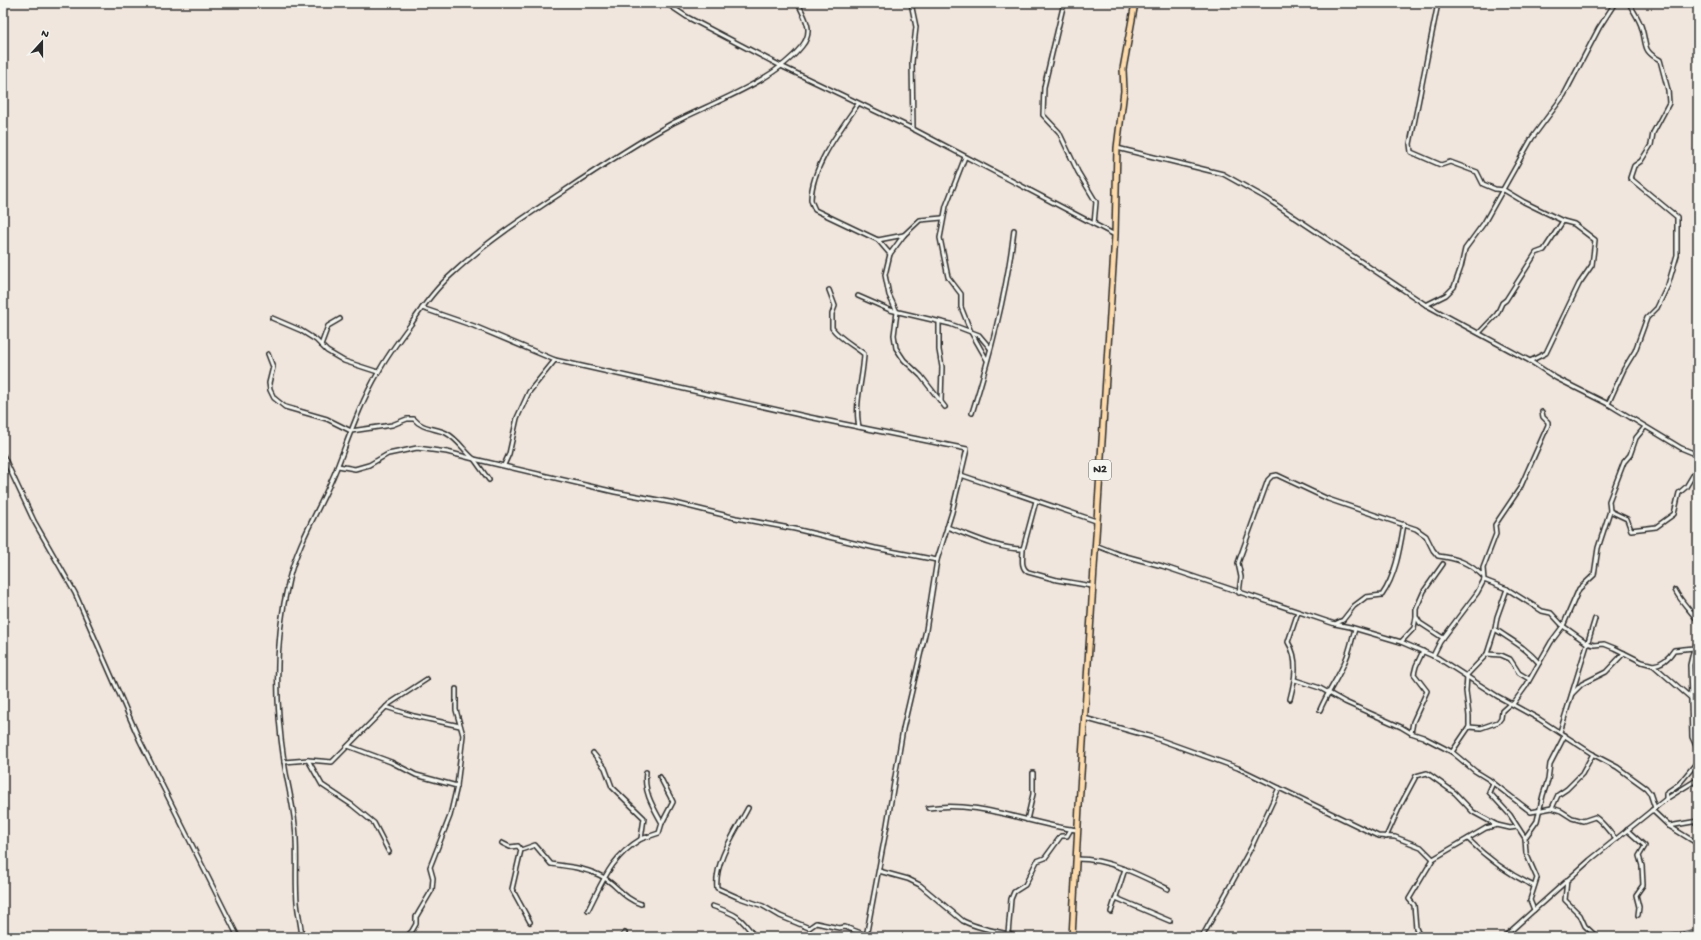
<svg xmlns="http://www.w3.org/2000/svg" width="1701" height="940" font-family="'Gochi Hand',sans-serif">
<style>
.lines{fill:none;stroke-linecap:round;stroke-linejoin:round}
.minor-casing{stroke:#2b2b2b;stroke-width:6}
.trunk-casing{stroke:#2b2b2b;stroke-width:8}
.minor{stroke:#f6f6f2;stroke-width:3}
.trunk{stroke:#fddbac;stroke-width:5}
.labels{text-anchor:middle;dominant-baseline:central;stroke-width:3;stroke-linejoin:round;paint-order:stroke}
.shield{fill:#f6f6f2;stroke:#686867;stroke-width:1}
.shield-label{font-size:12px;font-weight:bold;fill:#2b2b2b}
</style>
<rect width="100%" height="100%" fill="#f0e6dd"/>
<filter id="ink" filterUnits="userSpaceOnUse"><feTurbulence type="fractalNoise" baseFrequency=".025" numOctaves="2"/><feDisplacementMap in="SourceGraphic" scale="8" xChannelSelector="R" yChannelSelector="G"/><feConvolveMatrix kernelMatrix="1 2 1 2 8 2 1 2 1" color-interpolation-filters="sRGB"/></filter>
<g filter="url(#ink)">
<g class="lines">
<g class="minor-casing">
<g id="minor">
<path d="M666 3 687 17 781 66 913 129 1115 235"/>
<path d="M911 3 916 27 912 62 913 129"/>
<path d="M1064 3 1044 87 1043 115 1059 132 1078 172 1096 202 1094 224"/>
<path d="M1438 3 1410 144 1411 152 1441 165 1450 162 1477 172 1483 184 1495 189 1504 190 1524 202 1563 221 1574 224 1595 240 1592 265 1579 284 1546 353 1530 361"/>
<path d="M858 104C840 130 812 166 811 199 811 202 814 207 815 210L878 240 904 235"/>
<path d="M1117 148 1223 174 1266 198 1426 305 1530 361 1556 378 1608 404 1681 448 1698 455"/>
<path d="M965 157 946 206 940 238 948 277 961 294V307L971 332 987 360"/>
<path d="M878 240 890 254 885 275 889 295 897 312 894 335 896 348 904 360 921 376 945 407"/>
<path d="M890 254 904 235 920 220 942 218"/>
<path d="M829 290 835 306 832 314V328C840 339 853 345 864 354 863 380 854 402 859 427"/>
<path d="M858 296 890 310 950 324 979 335 990 348"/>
<path d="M1426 305 1446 295 1454 287 1461 267 1465 249 1484 223 1532 138 1564 95 1599 28 1615 3"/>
<path d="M422 308 474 326 555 360 809 417 967 449 952 512 937 560 926 630 903 729 887 825 866 937"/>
<path d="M272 318 300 330 316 340 327 351 344 361 378 372"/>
<path d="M939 322V350L942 367 941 401"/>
<path d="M1479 333 1497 314 1502 303 1506 300 1536 253 1544 250 1563 221"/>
<path d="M321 345 328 326 340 319"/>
<path d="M268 354 273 367 269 383 270 390 274 398 285 407 327 419 351 431 392 425 407 419H414C422 429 435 428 446 433 458 439 464 451 474 459L615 492 675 503 736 518 795 529 875 548 937 560"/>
<path d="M1608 404 1624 369 1635 351 1647 318 1657 308 1668 285 1677 255V217L1630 178 1634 166 1641 161 1651 145 1653 133 1669 103 1668 90 1660 60C1642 51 1647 45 1642 29 1640 20 1633 11 1629 3"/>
<path d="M972 413C991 353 1007 292 1014 230"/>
<path d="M3 455 34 521 75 593 140 741 238 937"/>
<path d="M504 465 509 454 517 418 529 392 555 360"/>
<path d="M338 466 355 469 369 465 388 454 417 448 447 452 474 459 489 480"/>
<path d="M961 475 1096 521"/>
<path d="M1610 511 1627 519 1631 530 1656 527 1674 514 1679 493 1686 487 1698 467"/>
<path d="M947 527C972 536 997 549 1023 549 1023 557 1020 568 1028 572L1057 580 1092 586"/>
<path d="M1095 545 1118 554 1162 566 1335 624 1350 627 1401 642 1438 658 1497 696 1539 719 1594 755 1617 767 1646 788 1650 793 1655 808"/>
<path d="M1023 549 1036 501"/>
<path d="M1484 580 1507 589 1542 611 1551 613 1563 626 1587 643 1594 645 1604 644 1614 648 1642 662 1653 665 1691 698"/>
<path d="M1675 590C1681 602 1690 610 1698 621"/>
<path d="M1239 593 1241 577 1238 563 1268 480 1272 476 1277 475 1328 499 1416 529 1426 536 1433 550 1438 556C1457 558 1469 563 1483 576"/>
<path d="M1417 618 1420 623 1443 638"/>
<path d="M1335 624 1343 620 1354 606 1366 597 1382 595C1396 575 1400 548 1404 524"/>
<path d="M1495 629C1512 641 1524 646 1539 663"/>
<path d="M1401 642 1414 628 1416 617V609L1424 591 1443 564"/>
<path d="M1698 642 1694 648 1690 665 1692 737 1698 750"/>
<path d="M1487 654 1501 655 1510 659 1519 673 1529 679"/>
<path d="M1433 656 1440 642 1477 593 1484 580 1483 568 1496 534 1495 525 1520 488 1548 425V422L1543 417 1542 412"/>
<path d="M1653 665C1663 664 1669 658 1674 650L1694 648"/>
<path d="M1466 676 1487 654 1495 629 1497 617 1507 589"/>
<path d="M1295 680 1320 688 1345 702 1401 727 1411 733 1423 737 1452 752 1475 771 1488 779 1531 812 1552 808 1561 811 1572 818 1583 821 1595 817C1604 823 1608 831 1616 839"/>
<path d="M1572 694 1582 684 1606 672 1624 653"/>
<path d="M1290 699C1295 680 1299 659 1288 642L1298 612"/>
<path d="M1513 704 1526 686 1551 642 1563 626 1579 589 1594 575 1598 548 1610 511 1609 501 1624 462 1630 455 1636 438 1645 427"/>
<path d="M386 707 414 716 460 726"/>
<path d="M1320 710C1327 693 1339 677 1346 659 1350 650 1352 639 1355 629"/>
<path d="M1084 718 1152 737 1238 768 1378 836 1395 837 1421 847 1433 859 1409 899 1414 905 1416 928 1420 937"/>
<path d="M1469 727 1481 728 1498 722 1501 718 1502 711 1511 703"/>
<path d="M1560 732 1595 619"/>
<path d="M1411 733 1413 722 1427 691 1414 674 1416 666 1423 651"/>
<path d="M348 746 391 762 416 775 457 786"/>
<path d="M1452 752 1469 727V716L1466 691 1467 676"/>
<path d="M308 760 322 785 352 805 374 823 389 852"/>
<path d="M284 762 308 760 332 762 389 704 427 679"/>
<path d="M646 772C643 791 653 807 662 823"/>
<path d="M1493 783 1489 792 1510 815 1525 838"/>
<path d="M1666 799V793L1679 784 1698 761"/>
<path d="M748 808C736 831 714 862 717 888L737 897 763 906 780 916 809 928 816 923 839 928 845 927 866 935"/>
<path d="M928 808C979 800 1028 824 1077 830"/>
<path d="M1552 808 1558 795 1567 789 1582 774 1593 754"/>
<path d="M1652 810 1669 826 1698 844"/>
<path d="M1027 820 1033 794V773"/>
<path d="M1669 826 1698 821"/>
<path d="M1627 830 1645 846 1639 856 1642 866 1643 885 1636 895 1639 907 1638 915"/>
<path d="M1386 837 1401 804 1416 776 1427 773 1455 793 1473 812 1497 825"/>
<path d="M641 839 659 833 662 823 673 802 660 777"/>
<path d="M1468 839C1488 859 1508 874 1534 886"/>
<path d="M502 843 510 847 518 846 521 850 512 889 530 922"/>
<path d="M521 850 535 845 551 864C567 866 584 868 599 875 615 882 623 899 641 904"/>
<path d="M1077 859C1109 859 1140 875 1168 889"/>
<path d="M1433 859 1486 828 1497 825 1510 828 1517 827"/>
<path d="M879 871 908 879 920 885 963 921C981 930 1000 931 1018 937"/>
<path d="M1567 880 1565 900 1580 915 1585 926 1597 937"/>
<path d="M1116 898 1170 921"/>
<path d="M712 906C736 914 740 916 755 937"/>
<path d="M588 910C603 881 611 857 641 839L644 818 612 787 605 768 593 753"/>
<path d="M1534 910 1530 900 1537 878 1526 853 1525 838 1537 821 1543 795 1548 780 1550 764 1565 735"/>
<path d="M1111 912 1125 869"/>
<path d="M1008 934 1011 899 1014 892 1025 885 1037 861 1045 858 1061 836H1067L1071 829"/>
<path d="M302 937C301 925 298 914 297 902 295 876 298 851 295 825 293 803 287 783 284 761 275 702 275 638 289 579 299 539 323 504 338 465 350 434 361 402 378 373 387 356 399 340 411 324 423 306 435 289 452 274 485 243 523 218 561 193 597 169 633 145 671 124 711 103 774 82 802 46 815 30 804 17 798 3"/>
<path d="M406 937 412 931 416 924V917L432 890 433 878 430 867 450 816 457 786 463 735 456 710V689"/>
<path d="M621 937 625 933"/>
<path d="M992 937 996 931"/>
<path d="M1202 937 1251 848 1279 788"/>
<path d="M1504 937 1590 860 1666 799 1698 779"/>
<path d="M1671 937 1698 931"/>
</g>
</g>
<g class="trunk-casing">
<path id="trunk" d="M1072 937 1079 806 1115 235 1117 148 1124 91 1123 69 1135 3"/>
</g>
<use href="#minor" class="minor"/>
<use href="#trunk" class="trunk"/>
</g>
</g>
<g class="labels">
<rect class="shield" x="1089" y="460" width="22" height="20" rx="3"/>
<g class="shield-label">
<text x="1100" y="470">N2</text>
</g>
</g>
<rect width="1701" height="940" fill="none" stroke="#f6f6f2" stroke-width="16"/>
<rect x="8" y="8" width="1685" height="924" fill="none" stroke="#2b2b2b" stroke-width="1.5" filter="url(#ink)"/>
<g transform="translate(42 42) rotate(21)" stroke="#f6f6f2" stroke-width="3" paint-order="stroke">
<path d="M0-3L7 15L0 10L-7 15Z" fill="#2b2b2b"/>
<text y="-6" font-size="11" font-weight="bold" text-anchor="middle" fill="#2b2b2b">N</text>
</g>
</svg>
